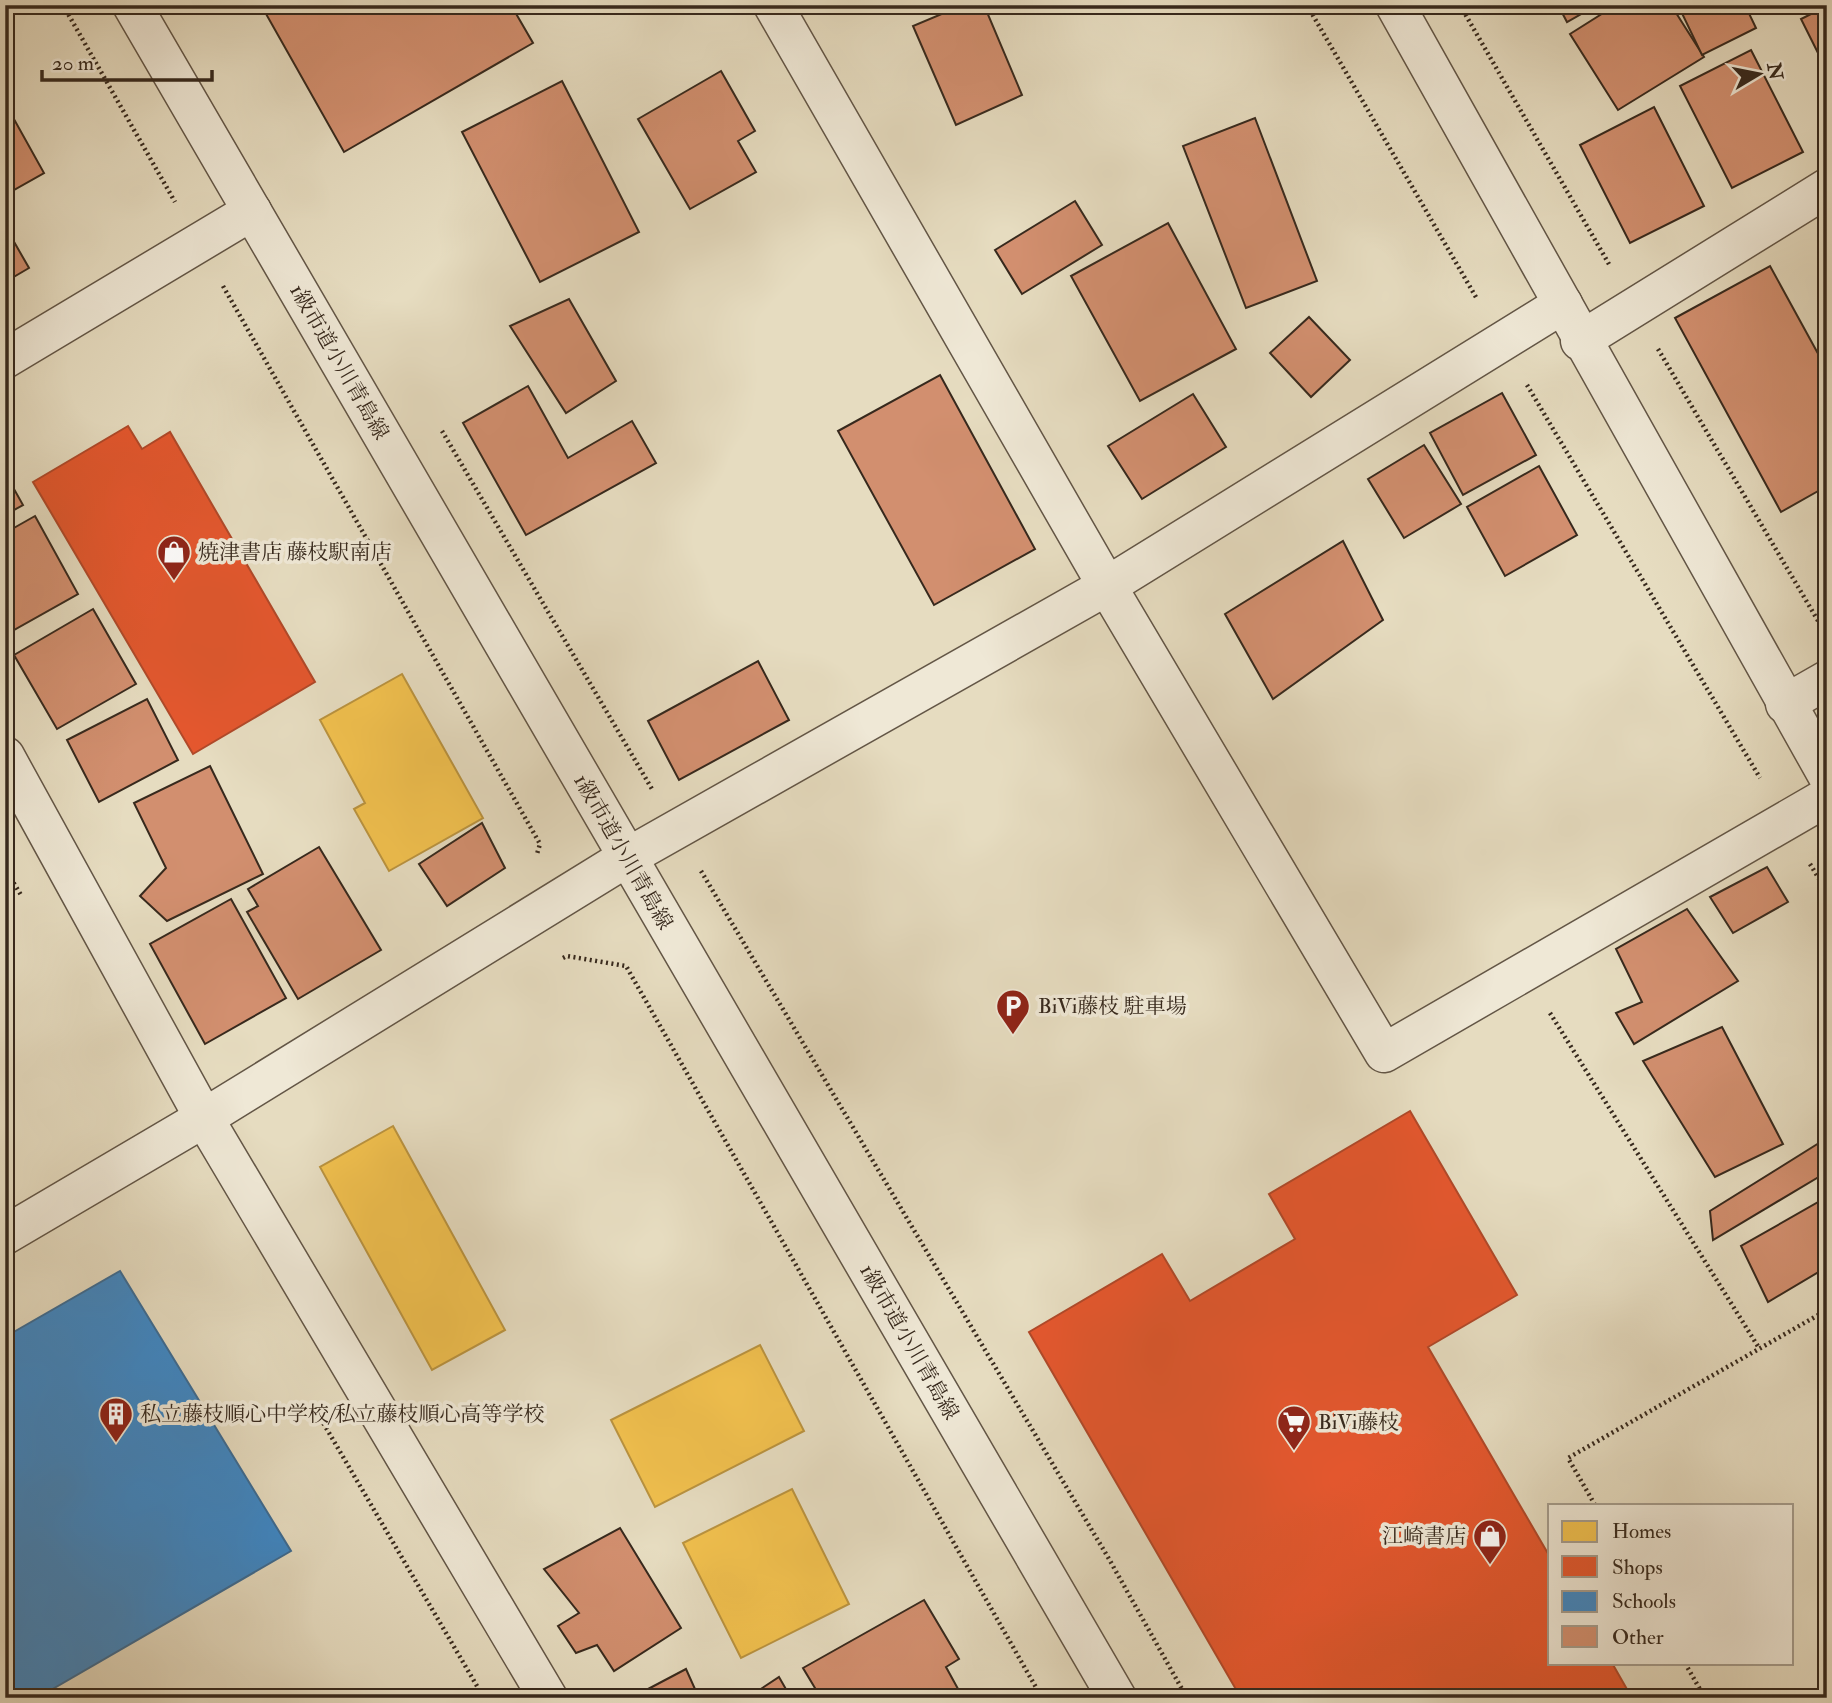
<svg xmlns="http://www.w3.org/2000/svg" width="1832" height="1703" font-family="'IM FELL Double Pica','Noto Serif JP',serif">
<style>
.homes{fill:#f2c14e;stroke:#ba933f;stroke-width:2}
.shops{fill:#e4572e;stroke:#b04929;stroke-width:2}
.schools{fill:#3f88c5;stroke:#3d6c93;stroke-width:2}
.building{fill:#d28f6f;stroke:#37291d;stroke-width:2}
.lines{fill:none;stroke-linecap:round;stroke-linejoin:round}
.minor-casing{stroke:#635646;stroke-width:41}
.tertiary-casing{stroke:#635646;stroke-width:41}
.path{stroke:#37291d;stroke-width:4.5;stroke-dasharray:2 3.5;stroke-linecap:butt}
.minor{stroke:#efe8d6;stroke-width:38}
.tertiary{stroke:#efe8d6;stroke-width:38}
.labels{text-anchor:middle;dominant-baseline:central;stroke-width:7;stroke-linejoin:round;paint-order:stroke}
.street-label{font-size:21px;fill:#37291d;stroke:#efe8d6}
.poi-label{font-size:21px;fill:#37291d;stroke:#efe8d6;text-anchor:start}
</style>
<rect width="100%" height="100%" fill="#e6dcc0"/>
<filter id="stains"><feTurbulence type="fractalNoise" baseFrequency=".00286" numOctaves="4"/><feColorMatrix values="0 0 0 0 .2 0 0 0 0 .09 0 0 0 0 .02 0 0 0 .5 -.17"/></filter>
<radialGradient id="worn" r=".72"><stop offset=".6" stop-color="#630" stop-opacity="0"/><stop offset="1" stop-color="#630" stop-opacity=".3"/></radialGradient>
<g class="homes">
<path d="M402 674 483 818 389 871 354 809 365 803 320 720Z"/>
<path d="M393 1126 505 1330 432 1370 320 1167Z"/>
<path d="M760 1345 804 1431 655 1507 611 1420Z"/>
<path d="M792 1489 849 1604 741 1658 683 1543Z"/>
</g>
<g class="shops">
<path d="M128 426 142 449 170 432 315 682 193 754 33 482Z"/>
<path d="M1410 1111 1517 1295 1428 1347 1550 1557V1663H1612L1632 1698H1241L1029 1332 1162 1254 1190 1301 1295 1239 1269 1194Z"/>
</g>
<path class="schools" d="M120 1271 291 1551 37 1698H5V1337Z"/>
<g class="building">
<path d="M261 5H511L533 43 344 152Z"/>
<path d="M963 5H984L1022 95 956 125 913 26Z"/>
<path d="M1558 5H1597L1567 22Z"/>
<path d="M1616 5H1671L1704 57 1618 110 1570 34Z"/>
<path d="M1678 5H1745L1756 28 1702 55Z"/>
<path d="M1827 6V71L1801 19Z"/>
<path d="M1751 50 1803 152 1732 188 1680 86Z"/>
<path d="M721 71 755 131 738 141 756 172 690 209 638 119Z"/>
<path d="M562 81 639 232 540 282 462 132Z"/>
<path d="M5 103 44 173 5 195Z"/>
<path d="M1654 107 1704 206 1630 243 1580 145Z"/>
<path d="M1255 118 1317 281 1246 308 1183 146Z"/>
<path d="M1075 201 1102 245 1022 294 995 250Z"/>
<path d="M1168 223 1236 349 1140 401 1071 276Z"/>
<path d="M5 226 29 268 5 282Z"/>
<path d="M1770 266 1827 370V486L1781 512 1675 318Z"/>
<path d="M569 299 616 381 566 413 510 326Z"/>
<path d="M1309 317 1350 360 1311 397 1270 353Z"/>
<path d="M940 375 1035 549 934 605 838 431Z"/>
<path d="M528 386 568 458 632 421 656 463 526 535 463 423Z"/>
<path d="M1502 393 1536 455 1463 495 1430 433Z"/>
<path d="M1193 394 1226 447 1142 499 1108 446Z"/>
<path d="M1424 445 1461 504 1404 538 1368 479Z"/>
<path d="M1539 466 1577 535 1505 576 1467 507Z"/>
<path d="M5 473 23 505 5 515Z"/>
<path d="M35 516 78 594 5 635V533Z"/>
<path d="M1343 541 1383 620 1273 699 1225 614Z"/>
<path d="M93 609 136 684 57 729 14 655Z"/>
<path d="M758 661 789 720 679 780 648 721Z"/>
<path d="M147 699 178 760 99 802 67 740Z"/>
<path d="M210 766 263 874 167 921 140 896 166 868 134 803Z"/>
<path d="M482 823 505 868 447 906 419 864Z"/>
<path d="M319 847 381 950 298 999 247 912 258 906 248 889Z"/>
<path d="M1767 867 1788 902 1733 933 1710 897Z"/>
<path d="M231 899 286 998 205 1044 150 944Z"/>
<path d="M1687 909 1738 981 1634 1044 1616 1013 1642 1002 1616 949Z"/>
<path d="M1722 1027 1783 1144 1715 1177 1643 1061Z"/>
<path d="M1827 1138V1172L1713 1240 1710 1211Z"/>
<path d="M1827 1197V1267L1768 1302 1741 1246Z"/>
<path d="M620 1528 681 1628 614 1671 597 1645 576 1653 558 1626 579 1613 544 1569Z"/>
<path d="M924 1600 959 1659 946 1667 963 1698H821L803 1668Z"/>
<path d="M686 1669 699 1698H631Z"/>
<path d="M779 1677 791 1698H747Z"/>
</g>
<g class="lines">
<g class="minor-casing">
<g id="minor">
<path d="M773 5 1107 586 1384 1053 1827 797"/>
<path d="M1580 341 1827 188"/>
<path d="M5 359 252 211"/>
<path d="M5 756 204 1118 548 1698"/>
<path d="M5 1235 204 1118 626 858 1107 586"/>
</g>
</g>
<g class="tertiary-casing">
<g id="tertiary">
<path d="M132 5 1117 1698"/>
<path d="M1395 5 1827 775"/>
<path d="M1107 586 1563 304"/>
<path d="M1785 704 1827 680"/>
</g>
</g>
<g class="path">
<path d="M63 5 175 202"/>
<path d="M1307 5 1477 299"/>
<path d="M1460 5 1610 266"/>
<path d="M223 286 540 844 537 854"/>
<path d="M1658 349 1824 631"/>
<path d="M1527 385 1760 778"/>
<path d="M442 431 652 789"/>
<path d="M1810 864 1827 892"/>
<path d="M5 869 21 895"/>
<path d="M701 871 1109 1559 1187 1698"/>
<path d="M563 958 567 956 626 966 1042 1698"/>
<path d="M1550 1013 1759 1348"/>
<path d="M315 1409 484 1698"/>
<path d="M1595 1505 1568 1458 1827 1310"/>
<path d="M1685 1663 1705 1698"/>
</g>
<use href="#minor" class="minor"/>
<use href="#tertiary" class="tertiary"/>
</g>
<defs>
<g id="shop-pin" transform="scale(1.75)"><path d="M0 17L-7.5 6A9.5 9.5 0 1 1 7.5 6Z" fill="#8f2418" stroke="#efe8d6"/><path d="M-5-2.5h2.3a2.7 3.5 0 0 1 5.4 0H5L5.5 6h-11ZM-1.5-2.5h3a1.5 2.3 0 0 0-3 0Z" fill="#fff"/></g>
<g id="parking-pin" transform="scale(1.75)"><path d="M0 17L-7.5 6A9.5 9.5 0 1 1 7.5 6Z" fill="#8f2418" stroke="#efe8d6"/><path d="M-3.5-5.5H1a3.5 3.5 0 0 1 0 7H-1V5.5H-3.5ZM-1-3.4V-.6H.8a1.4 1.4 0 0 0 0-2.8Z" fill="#fff"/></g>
<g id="building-pin" transform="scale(1.75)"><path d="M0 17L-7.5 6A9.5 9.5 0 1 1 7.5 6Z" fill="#8f2418" stroke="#efe8d6"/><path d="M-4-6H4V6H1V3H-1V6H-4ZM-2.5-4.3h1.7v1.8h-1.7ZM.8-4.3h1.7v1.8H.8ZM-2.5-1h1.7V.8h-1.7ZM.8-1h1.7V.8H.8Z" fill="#fff"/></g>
<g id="supermarket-pin" transform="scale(1.75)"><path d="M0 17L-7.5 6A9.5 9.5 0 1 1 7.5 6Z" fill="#8f2418" stroke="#efe8d6"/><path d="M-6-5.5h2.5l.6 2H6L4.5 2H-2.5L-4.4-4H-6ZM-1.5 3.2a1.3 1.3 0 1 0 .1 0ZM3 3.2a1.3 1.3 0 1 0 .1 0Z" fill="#fff"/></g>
</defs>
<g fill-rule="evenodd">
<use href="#shop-pin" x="174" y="552"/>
<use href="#parking-pin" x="1013" y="1006"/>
<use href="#building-pin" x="116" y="1414"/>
<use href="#supermarket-pin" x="1294" y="1422"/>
<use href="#shop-pin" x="1490" y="1536"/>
</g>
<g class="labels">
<g class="street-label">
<text transform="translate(339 362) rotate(60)">1級市道小川青島線</text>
<text transform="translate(623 852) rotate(60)">1級市道小川青島線</text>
<text transform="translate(909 1342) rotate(60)">1級市道小川青島線</text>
</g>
<g class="poi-label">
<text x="198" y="552">焼津書店 藤枝駅南店</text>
<text x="1038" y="1006">BiVi藤枝 駐車場</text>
<text x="140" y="1414">私立藤枝順心中学校/私立藤枝順心高等学校</text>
<text x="1318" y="1422">BiVi藤枝</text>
<text x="1466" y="1536" text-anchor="end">江崎書店</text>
</g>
</g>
<rect width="1832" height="1703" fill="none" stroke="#e6dcc0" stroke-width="28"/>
<rect x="7" y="7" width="1818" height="1689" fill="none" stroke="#37291d" stroke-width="3.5"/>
<rect x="14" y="14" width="1804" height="1675" fill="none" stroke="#37291d" stroke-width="2"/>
<rect x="1548" y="1504" width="245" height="161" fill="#efe8d6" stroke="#a59c8c" stroke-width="2"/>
<rect x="1562" y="1521" width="35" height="21" fill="#f2c14e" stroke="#a59c8c" stroke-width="2"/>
<text x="1612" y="1538" font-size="21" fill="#37291d">Homes</text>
<rect x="1562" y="1556" width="35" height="21" fill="#e4572e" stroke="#a59c8c" stroke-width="2"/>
<text x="1612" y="1574" font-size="21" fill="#37291d">Shops</text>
<rect x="1562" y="1591" width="35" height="21" fill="#3f88c5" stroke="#a59c8c" stroke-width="2"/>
<text x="1612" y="1608" font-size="21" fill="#37291d">Schools</text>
<rect x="1562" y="1626" width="35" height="21" fill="#d28f6f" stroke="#a59c8c" stroke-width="2"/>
<text x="1612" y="1644" font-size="21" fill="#37291d">Other</text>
<g transform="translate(1759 74) rotate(80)" stroke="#efe8d6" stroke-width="5" paint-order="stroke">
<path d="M0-5L12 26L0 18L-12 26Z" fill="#37291d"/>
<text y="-10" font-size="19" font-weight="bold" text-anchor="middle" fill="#37291d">N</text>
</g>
<path d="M42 70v10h170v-10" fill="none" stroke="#37291d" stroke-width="3.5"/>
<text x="52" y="70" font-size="21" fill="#37291d" stroke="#efe8d6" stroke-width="5" paint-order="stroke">20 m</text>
<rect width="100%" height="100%" filter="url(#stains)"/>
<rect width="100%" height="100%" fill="url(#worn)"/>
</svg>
